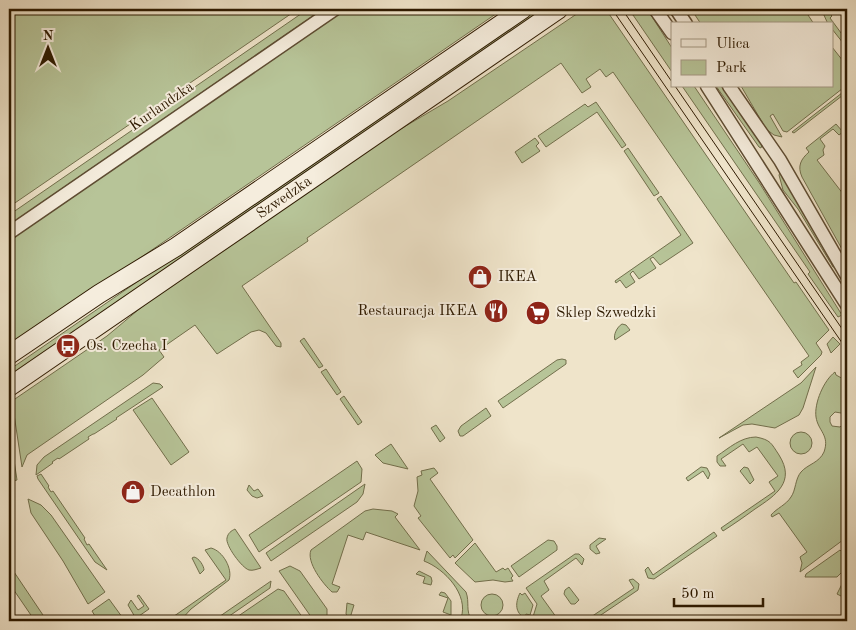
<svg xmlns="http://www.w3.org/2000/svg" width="856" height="630" font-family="'Old Standard TT',serif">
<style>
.green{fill:#b7c498;stroke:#726f4c;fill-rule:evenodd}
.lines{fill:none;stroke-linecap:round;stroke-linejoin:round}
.street-casing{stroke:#5e4c32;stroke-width:15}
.secondary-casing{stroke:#2e1a00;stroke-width:20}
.street{stroke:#f5eddd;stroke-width:12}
.secondary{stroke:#f5eddd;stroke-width:18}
.tram{stroke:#2e1a00;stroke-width:1}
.labels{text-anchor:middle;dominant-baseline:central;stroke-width:4;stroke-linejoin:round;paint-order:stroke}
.street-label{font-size:15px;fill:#2e1a00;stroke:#f5eddd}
.poi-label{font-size:15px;fill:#2e1a00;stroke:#f5eddd;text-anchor:start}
</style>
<rect width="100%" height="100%" fill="#efe4ca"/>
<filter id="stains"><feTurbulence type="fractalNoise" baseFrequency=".004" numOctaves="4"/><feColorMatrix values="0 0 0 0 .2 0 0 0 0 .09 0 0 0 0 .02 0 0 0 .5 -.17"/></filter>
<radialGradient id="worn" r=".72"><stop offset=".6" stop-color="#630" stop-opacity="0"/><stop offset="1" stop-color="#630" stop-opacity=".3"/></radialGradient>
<g class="green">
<path d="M9 9H298L9 207Z"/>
<path d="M308 9H323L9 225V215Z"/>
<path d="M346 9H503L9 348V241Z"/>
<path d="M534 9H547L9 378V370Z"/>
<path d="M584 9H611L607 11 794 283 796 282 829 330 816 343 822 352 821 355 798 378 793 371 802 365 801 362 809 356 613 72 606 77 600 69 586 79 591 87 582 93 561 63 307 238 308 241 242 286 281 343V347L276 346 266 333 259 330 251 332 217 354 195 325 159 350 164 357 143 375 27 455 22 467 12 401 107 336 156 295 382 140 448 101Z"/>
<path d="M625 9H646L649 12 672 48V72L633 15Z"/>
<path d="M691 9H804L814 24H701Z"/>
<path d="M826 9 832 16 830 18 847 41V48L832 29V24H828L823 13Z"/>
<path d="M832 47 847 66V85L787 132 783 131 773 114 770 116 782 137 774 135 766 129 741 86H832Z"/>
<path d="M682 86H694L760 184 842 315 838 317 808 274 810 272Z"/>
<path d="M716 86H721L762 145 761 148 759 147Z"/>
<path d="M847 89V92L794 133 792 132Z"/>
<path d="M596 102 626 145 622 148 597 112 546 147 538 136 585 104 588 107Z"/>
<path d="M836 124 843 132 839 135 833 129 820 139 825 146 823 150 824 155 817 160 847 199V255L843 251 802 177C797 166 801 159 809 152L806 148Z"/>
<path d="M535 138 539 143 536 146 540 151 522 163 515 152Z"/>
<path d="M628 148 659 193 654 196 624 151Z"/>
<path d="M780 173H781L834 267H833L798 209 783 190 779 175Z"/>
<path d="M661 196 693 243 660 265 653 257 650 259 656 268 639 279 633 271 630 274 635 282 626 288 620 280 616 283 615 281 681 235 657 199Z"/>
<path d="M622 324 626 325 630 330 615 340C613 335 617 327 622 324Z"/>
<path d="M833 337 840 344 831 353 827 344Z"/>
<path d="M304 338 323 366 319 368 300 341Z"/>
<path d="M562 359 566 360V364L503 408 498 401 557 360Z"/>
<path d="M816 367 803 408 799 415 775 428 752 424 743 425 719 438 801 383Z"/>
<path d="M326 369 341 392 337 395 321 372Z"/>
<path d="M835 372 836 375 847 381V537L800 572 802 563 800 557 807 552 779 513 772 517 771 515C777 508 786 505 791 497 796 490 795 479 801 472 808 464 819 463 824 452 830 435 818 431 816 417 814 403 824 380 835 372ZM835 412 841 413 844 416 845 422 840 427 832 426 830 422V417Z"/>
<path d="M153 383 160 384 163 387 116 418 117 419 94 434H93L88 437 89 439 59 459 58 458 52 462 53 463 36 475 37 465 44 457Z"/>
<path d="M344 396 362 422 358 425 340 399Z"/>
<path d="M152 398 189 452 171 465 133 410Z"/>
<path d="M486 408 491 416 463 436H460L458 431 461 426Z"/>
<path d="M436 425 445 438 440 442 431 428Z"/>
<path d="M9 427 17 480 9 482Z"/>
<circle cx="801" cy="443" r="11"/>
<path d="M756 437C771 440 771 443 779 455 796 482 776 495 755 509 744 517 734 524 723 531L721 528 775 491 769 482 778 476 757 447 749 452 743 444 721 459 726 466H720L717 462V456C729 448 741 437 756 437Z"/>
<path d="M391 444 408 469 383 463 375 455Z"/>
<path d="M357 461 362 469 361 482 259 552 249 535Z"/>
<path d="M701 467 707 468 710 474 708 479 703 471 688 481 686 478Z"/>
<path d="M744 467 748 468 754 480 750 484 740 471Z"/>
<path d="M434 468 438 473 430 479 473 540 455 558 453 555 450 558 418 518 421 516 414 506 418 491 417 477 422 475 421 471Z"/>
<path d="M41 474 49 486 48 487 51 492 53 491 85 538 84 539 87 545 89 544 107 570 95 562 38 479 37 476Z"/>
<path d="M365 484 363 494 357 502 271 561 266 553Z"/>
<path d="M249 485 254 491 258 489 263 496 257 498 252 496 247 490Z"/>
<path d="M28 499 41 505 51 515 105 592 88 604 63 561 31 513Z"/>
<path d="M373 509 392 511 398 514 395 517 420 550 366 532 363 540 348 535 332 584 340 587 337 592H332C323 584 306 562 311 550L365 511Z"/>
<path d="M235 529 261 568C257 569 253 571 249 570 242 568 225 545 227 538 228 533 231 531 235 529Z"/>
<path d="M714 532 717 536 654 579 648 578 645 570 648 567 653 575Z"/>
<path d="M599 538 606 539 596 546 600 553 596 554 590 549V545Z"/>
<path d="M548 540 554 541 557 546V550L519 577 511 566Z"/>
<path d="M475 543 496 572 503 568 505 570 508 568 513 576 511 578 513 581 505 582 493 580 475 582 455 563Z"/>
<path d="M847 547V579H845L844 575 841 573 837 577H805L806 574 840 550 841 551Z"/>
<path d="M211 548C223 551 233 569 229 580L191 609 180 621H167L226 580 205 550Z"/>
<path d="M427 551 466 592C470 603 465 610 472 621L461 618C469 595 445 569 424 561Z"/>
<path d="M575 554H579L584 559 582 565 576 558 544 581 549 590 541 596 559 621 532 620 537 604 526 588Z"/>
<path d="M194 557C199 558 204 566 204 570L200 574 192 558Z"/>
<path d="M9 566H10L47 621H35L9 583Z"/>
<path d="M290 566 300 571 327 609V615L324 621H314L279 571Z"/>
<path d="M419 571 431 577 432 581 431 585 423 583 425 577 416 574Z"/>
<path d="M633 579 639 584 638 590 592 621H585L634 588 629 580Z"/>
<path d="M271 581 270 588 222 621H213Z"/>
<path d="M842 584 847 585V599L837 594Z"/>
<path d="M569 587 579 600 575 604H571L564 594 565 590Z"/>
<path d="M278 589 284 591 305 621H231Z"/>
<path d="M441 592 445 593 451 601V615L443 612 448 598 439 595Z"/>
<path d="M520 593 522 595 525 593 533 605 530 615 526 614 525 618C515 613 515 603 520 593Z"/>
<circle cx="492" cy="605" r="11"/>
<path d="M139 595 149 609 139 616 135 617 128 605 131 600 138 610 144 606 137 596Z"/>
<path d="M109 599 125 621H98L92 611Z"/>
<path d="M347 603 354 605 350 618 359 621H351L346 614Z"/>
</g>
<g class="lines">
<g class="street-casing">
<g id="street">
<path d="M655 9 672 33"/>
<path d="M676 9 686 24"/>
<path d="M707 86 847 305"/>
<path d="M729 86 780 160 847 276"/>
<path d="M9 233 335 9"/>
</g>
</g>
<g class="secondary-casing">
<g id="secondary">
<path d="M9 355 99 294 176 247 523 9"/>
<path id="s1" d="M9 387 559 9"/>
</g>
</g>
<use href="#street" class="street"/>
<use href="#secondary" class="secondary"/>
<g class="tram">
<path d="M612 9 847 350"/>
<path d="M622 9 672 82"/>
<path d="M675 86 847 336"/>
</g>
</g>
<defs>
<g id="shop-disc" transform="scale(1.25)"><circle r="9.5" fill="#8f2418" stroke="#f5eddd"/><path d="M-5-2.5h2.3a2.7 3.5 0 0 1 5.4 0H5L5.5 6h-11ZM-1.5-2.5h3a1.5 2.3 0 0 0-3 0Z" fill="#fff"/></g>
<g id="restaurant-disc" transform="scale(1.25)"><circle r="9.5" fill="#8f2418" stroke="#f5eddd"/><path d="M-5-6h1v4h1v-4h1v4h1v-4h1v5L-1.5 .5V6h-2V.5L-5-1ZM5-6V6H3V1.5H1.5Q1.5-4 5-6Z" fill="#fff"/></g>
<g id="supermarket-disc" transform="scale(1.25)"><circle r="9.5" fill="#8f2418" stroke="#f5eddd"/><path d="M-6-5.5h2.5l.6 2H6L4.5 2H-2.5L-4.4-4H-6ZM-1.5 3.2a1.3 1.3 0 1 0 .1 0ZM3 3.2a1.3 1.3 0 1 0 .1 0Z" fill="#fff"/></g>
<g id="bus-disc" transform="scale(1.25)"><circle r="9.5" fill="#8f2418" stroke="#f5eddd"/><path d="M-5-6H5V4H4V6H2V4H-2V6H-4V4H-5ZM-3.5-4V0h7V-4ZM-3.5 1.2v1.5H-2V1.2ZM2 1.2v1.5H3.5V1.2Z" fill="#fff"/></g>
</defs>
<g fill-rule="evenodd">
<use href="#shop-disc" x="480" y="277"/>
<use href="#restaurant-disc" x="496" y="311"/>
<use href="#supermarket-disc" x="538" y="313"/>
<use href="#bus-disc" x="68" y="346"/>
<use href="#shop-disc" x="133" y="492"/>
</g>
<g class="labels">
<g class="street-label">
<text transform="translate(162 107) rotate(-35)">Kurlandzka</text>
<text stroke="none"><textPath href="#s1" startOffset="334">Szwedzka</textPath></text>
</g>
<g class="poi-label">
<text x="498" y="277">IKEA</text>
<text x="478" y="311" text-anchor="end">Restauracja IKEA</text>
<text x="556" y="313">Sklep Szwedzki</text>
<text x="86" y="346">Os. Czecha I</text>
<text x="150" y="492">Decathlon</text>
</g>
</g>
<rect width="856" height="630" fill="none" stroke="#efe4ca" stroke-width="30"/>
<rect x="10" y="10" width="836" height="610" fill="none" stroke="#2e1a00" stroke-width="2.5"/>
<rect x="15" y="15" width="826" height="600" fill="none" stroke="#2e1a00"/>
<rect x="671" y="22" width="162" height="65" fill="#f5eddd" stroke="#a59985"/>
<rect x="681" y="39" width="25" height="8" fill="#f5eddd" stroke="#a59985"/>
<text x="716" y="48" font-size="15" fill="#2e1a00">Ulica</text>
<rect x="681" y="60" width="25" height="15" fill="#b7c498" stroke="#a59985"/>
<text x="716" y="72" font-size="15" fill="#2e1a00">Park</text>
<g transform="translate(48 48)" stroke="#f5eddd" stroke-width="4" paint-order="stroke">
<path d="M0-4L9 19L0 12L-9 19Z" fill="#2e1a00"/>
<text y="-8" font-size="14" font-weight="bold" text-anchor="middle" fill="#2e1a00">N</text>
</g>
<path d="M674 598v8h89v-8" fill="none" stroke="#2e1a00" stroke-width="2.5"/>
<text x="681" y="598" font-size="15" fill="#2e1a00" stroke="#f5eddd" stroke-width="4" paint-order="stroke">50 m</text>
<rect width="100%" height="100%" filter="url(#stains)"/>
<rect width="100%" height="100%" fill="url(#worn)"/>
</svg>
